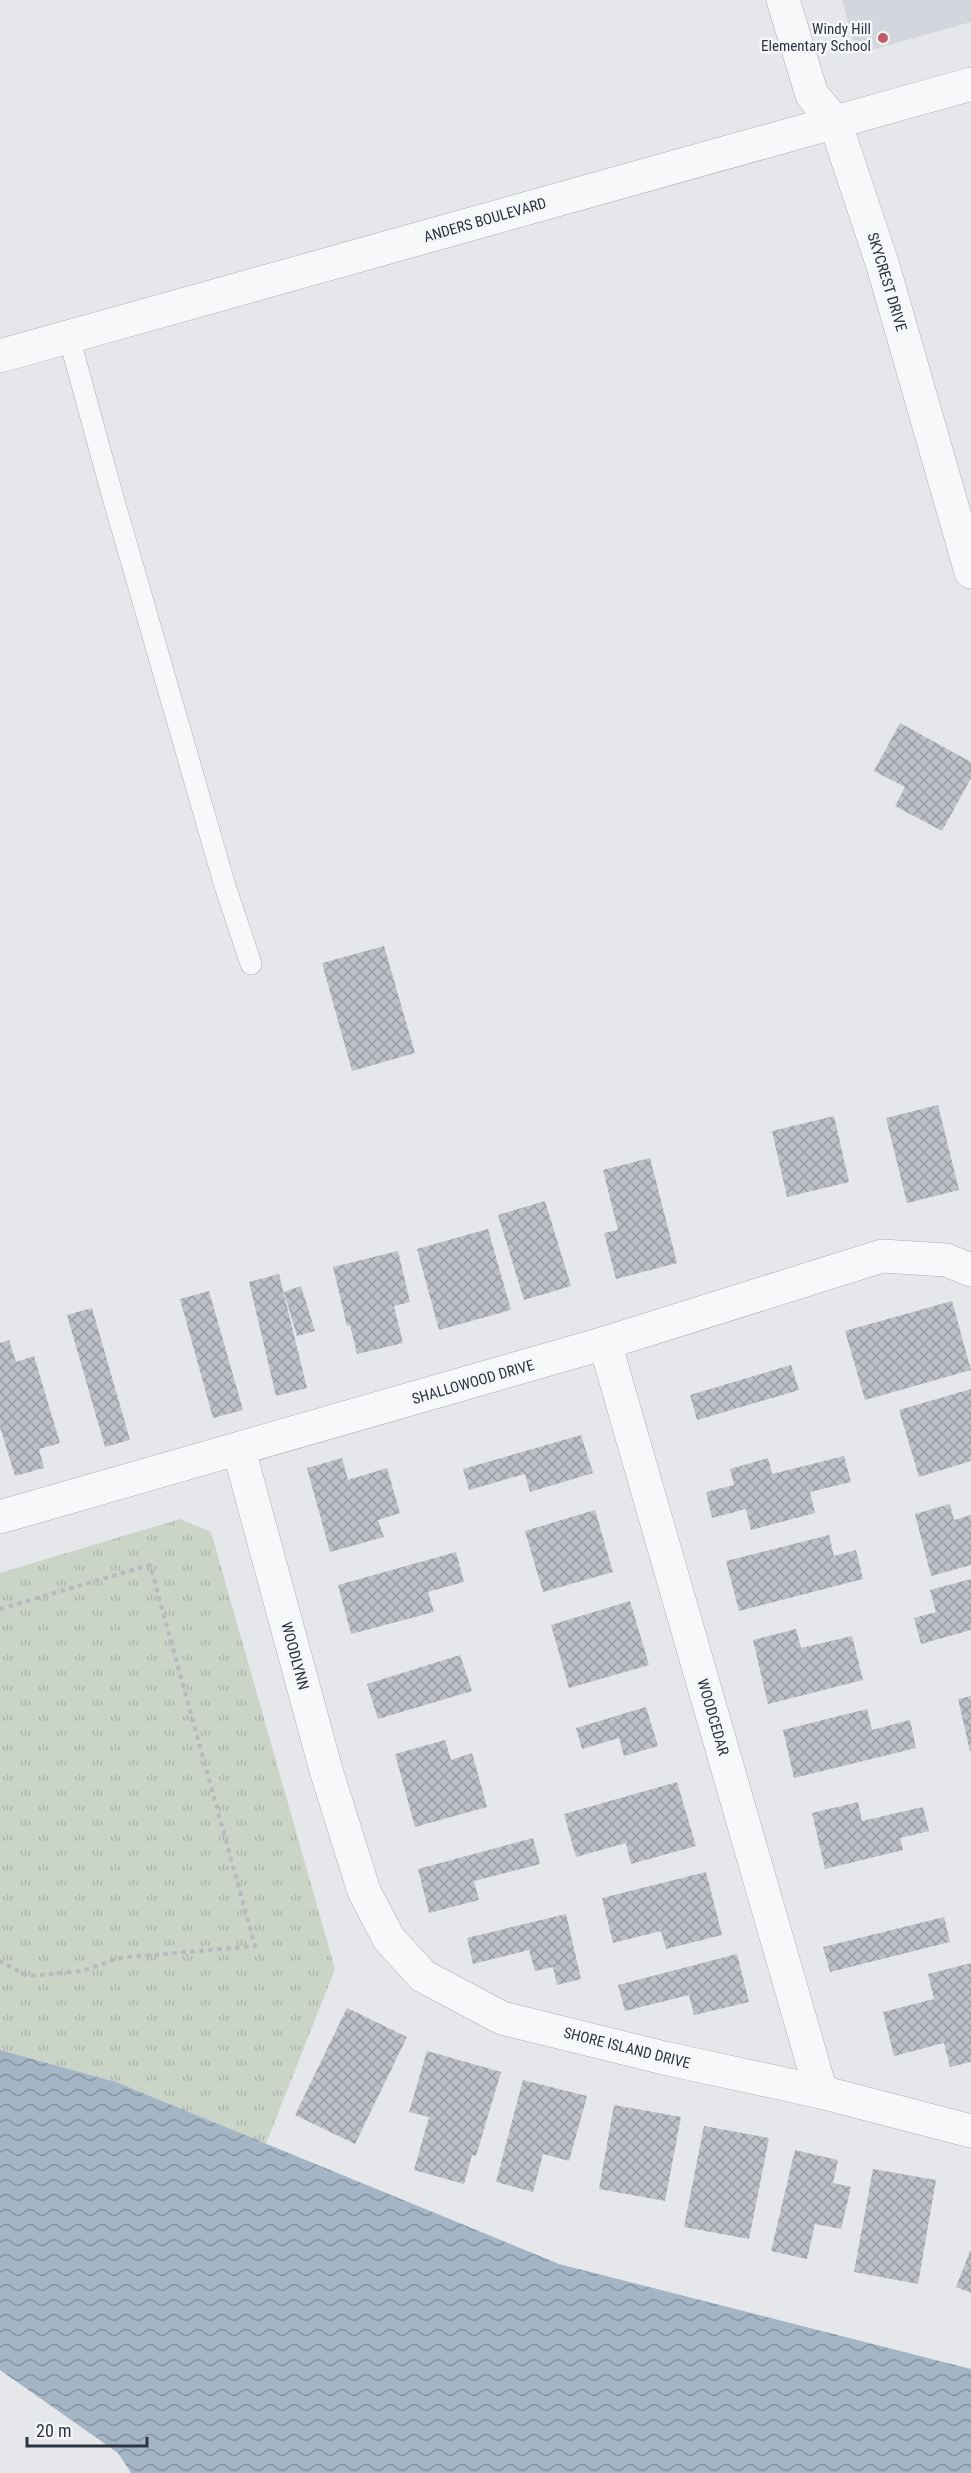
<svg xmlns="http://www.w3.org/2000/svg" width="971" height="2473" font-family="'Roboto Condensed',sans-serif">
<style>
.built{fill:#d3d6dc}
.grass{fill:url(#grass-tufts)}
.water{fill:url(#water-waves)}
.building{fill:url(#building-cross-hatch)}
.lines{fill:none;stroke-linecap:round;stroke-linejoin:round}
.service-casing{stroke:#aaaeb5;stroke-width:22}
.minor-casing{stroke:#aaaeb5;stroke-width:34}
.tertiary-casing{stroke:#aaaeb5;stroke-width:34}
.path{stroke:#b7babe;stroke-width:4;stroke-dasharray:4.5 4.5;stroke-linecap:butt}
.service{stroke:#f7f8f9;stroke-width:21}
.minor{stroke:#f7f8f9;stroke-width:33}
.tertiary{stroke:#f7f8f9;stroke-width:33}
.poi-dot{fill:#c05a68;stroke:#f4f6f8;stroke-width:2}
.labels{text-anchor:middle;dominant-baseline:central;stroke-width:5;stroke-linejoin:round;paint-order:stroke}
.poi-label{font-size:15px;fill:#2e3542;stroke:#f4f6f8;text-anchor:end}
.street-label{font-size:15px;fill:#2e3542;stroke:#f4f6f8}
</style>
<defs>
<pattern id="grass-tufts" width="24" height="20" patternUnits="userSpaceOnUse" patternTransform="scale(1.5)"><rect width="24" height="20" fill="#cad4c7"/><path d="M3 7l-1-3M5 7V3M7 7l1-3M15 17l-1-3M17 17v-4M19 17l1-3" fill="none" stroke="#aeb7ac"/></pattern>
<pattern id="water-waves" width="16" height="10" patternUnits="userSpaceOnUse" patternTransform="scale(1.5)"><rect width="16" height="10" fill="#a4b5c6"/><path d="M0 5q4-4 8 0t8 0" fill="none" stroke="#8694a2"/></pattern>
<pattern id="building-cross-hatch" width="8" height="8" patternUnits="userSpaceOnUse" patternTransform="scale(1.5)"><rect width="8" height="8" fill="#bdc0c7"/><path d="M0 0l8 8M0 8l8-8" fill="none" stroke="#9a9da3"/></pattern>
</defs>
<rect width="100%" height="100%" fill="#e5e7eb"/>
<path class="built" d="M842 0H971V22L857 54Z"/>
<path class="grass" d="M180 1519 211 1532 335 1969 266 2144 116 2082 0 2050V1573Z"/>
<path class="water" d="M0 2050 116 2082 559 2264 971 2369V2473H131L118 2453 0 2370Z"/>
<g class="building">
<path d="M900 723 971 762V778L942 831 895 806 905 787 874 771Z"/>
<path d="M384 946 415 1053 352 1071 322 963Z"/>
<path d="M938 1105 959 1190 907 1203 886 1118Z"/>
<path d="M834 1116 849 1182 787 1197 772 1131Z"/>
<path d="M650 1158 677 1263 616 1279 604 1233 618 1230 603 1170Z"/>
<path d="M545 1201 571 1286 524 1300 498 1215Z"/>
<path d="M488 1229 511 1310 439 1330 417 1249Z"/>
<path d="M398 1251 410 1302 394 1306 403 1343 357 1354 350 1325 347 1326 333 1267Z"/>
<path d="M279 1274 307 1388 276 1396 249 1282Z"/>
<path d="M301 1286 315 1331 297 1336 284 1292Z"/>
<path d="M209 1291 243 1410 213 1418 180 1299Z"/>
<path d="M952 1301 971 1370 865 1400 845 1331Z"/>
<path d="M92 1308 130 1440 105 1447 67 1315Z"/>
<path d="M9 1340 16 1362 34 1356 60 1443 39 1449 44 1468 15 1476 0 1427V1343Z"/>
<path d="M791 1365 799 1390 697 1420 690 1395Z"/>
<path d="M971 1389V1461L919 1477 899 1410Z"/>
<path d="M581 1435 593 1473 530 1492 525 1474 469 1490 463 1469Z"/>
<path d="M844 1456 851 1482 810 1492 815 1513 751 1530 746 1509 712 1518 706 1492 734 1485 730 1469 768 1458 772 1474Z"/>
<path d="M342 1458 348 1480 387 1468 400 1513 378 1520 384 1537 330 1552 307 1468Z"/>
<path d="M950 1504 954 1520 971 1515V1565L931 1576 915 1514Z"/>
<path d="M595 1510 613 1572 543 1592 525 1531Z"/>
<path d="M829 1535 834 1556 856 1550 863 1579 739 1611 726 1561Z"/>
<path d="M456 1552 464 1582 428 1592 434 1612 351 1634 338 1585Z"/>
<path d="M971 1579V1630L921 1644 914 1618 936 1612 930 1590Z"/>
<path d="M630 1601 649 1665 569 1688 551 1625Z"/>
<path d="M796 1629 801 1648 852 1636 863 1680 768 1704 753 1640Z"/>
<path d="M460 1655 472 1691 378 1719 367 1684Z"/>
<path d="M971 1696V1751H970L958 1699Z"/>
<path d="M646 1707 658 1746 624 1756 619 1738 582 1749 576 1728Z"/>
<path d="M867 1709 872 1730 910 1720 916 1748 794 1778 783 1730Z"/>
<path d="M445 1740 451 1760 472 1753 487 1807 415 1827 395 1754Z"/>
<path d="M677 1782 696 1846 631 1864 626 1843 576 1857 564 1814Z"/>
<path d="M858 1802 862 1821 923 1807 929 1831 900 1838 903 1850 825 1869 812 1813Z"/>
<path d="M533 1838 540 1864 474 1881 479 1900 429 1913 418 1869Z"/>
<path d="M706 1872 722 1935 666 1949 661 1931 613 1943 602 1898Z"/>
<path d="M566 1914 581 1979 557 1985 553 1967 535 1971 529 1950 473 1964 467 1938Z"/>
<path d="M944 1917 950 1942 830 1972 823 1947Z"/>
<path d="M737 1954 749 2002 694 2015 689 1995 625 2011 618 1985Z"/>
<path d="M971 1963V2062L950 2067 944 2043 894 2056 883 2012 934 1999 928 1974Z"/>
<path d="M347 2008 407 2037 355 2144 295 2115Z"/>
<path d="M427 2051 501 2072 476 2156 472 2155 464 2184 414 2170 429 2117 409 2112Z"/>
<path d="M523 2080 587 2096 569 2161 543 2154 533 2192 496 2182Z"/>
<path d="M614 2105 681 2117 665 2201 599 2189Z"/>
<path d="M704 2126 769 2138 749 2239 684 2227Z"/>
<path d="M795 2150 838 2160 833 2183 851 2187 841 2229 815 2224 807 2259 771 2251Z"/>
<path d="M873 2169 936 2180 918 2284 854 2272Z"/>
<path d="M971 2249V2293L956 2287Z"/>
</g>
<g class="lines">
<g class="service-casing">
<path id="service" d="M69 337 112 494 225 886 251 964"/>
</g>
<g class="minor-casing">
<g id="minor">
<path d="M783 0 812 95 835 122 883 266 971 572"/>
<path d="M605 1343 821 2092"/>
<path d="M239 1450 326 1770 364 1891 389 1939 423 1976 502 2018 664 2058 821 2092 971 2131"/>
<path d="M0 1517 605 1343 882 1256 946 1260 971 1270"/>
</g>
</g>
<g class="tertiary-casing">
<path id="tertiary" d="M0 356 971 84"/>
</g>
<path class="path" d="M0 1609 150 1565 255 1946 119 1958 82 1971 27 1976 0 1961"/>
<use href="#service" class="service"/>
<use href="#minor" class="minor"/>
<use href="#tertiary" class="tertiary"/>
</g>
<circle class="poi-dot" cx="883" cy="38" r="6"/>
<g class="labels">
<g class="poi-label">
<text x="871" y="29">Windy Hill<tspan x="871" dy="17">Elementary School</tspan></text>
</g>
<g class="street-label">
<text transform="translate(485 220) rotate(-16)">ANDERS BOULEVARD</text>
<text transform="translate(887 282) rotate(73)">SKYCREST DRIVE</text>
<text transform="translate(473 1382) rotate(-16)">SHALLOWOOD DRIVE</text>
<text transform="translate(295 1656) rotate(75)">WOODLYNN</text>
<text transform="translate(713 1717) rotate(74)">WOODCEDAR</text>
<text transform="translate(627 2048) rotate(14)">SHORE ISLAND DRIVE</text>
</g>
</g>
<path d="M27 2437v9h120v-9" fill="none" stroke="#2e3542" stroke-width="3"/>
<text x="36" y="2437" font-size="18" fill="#2e3542" stroke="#f4f6f8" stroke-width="4.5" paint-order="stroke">20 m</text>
</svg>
